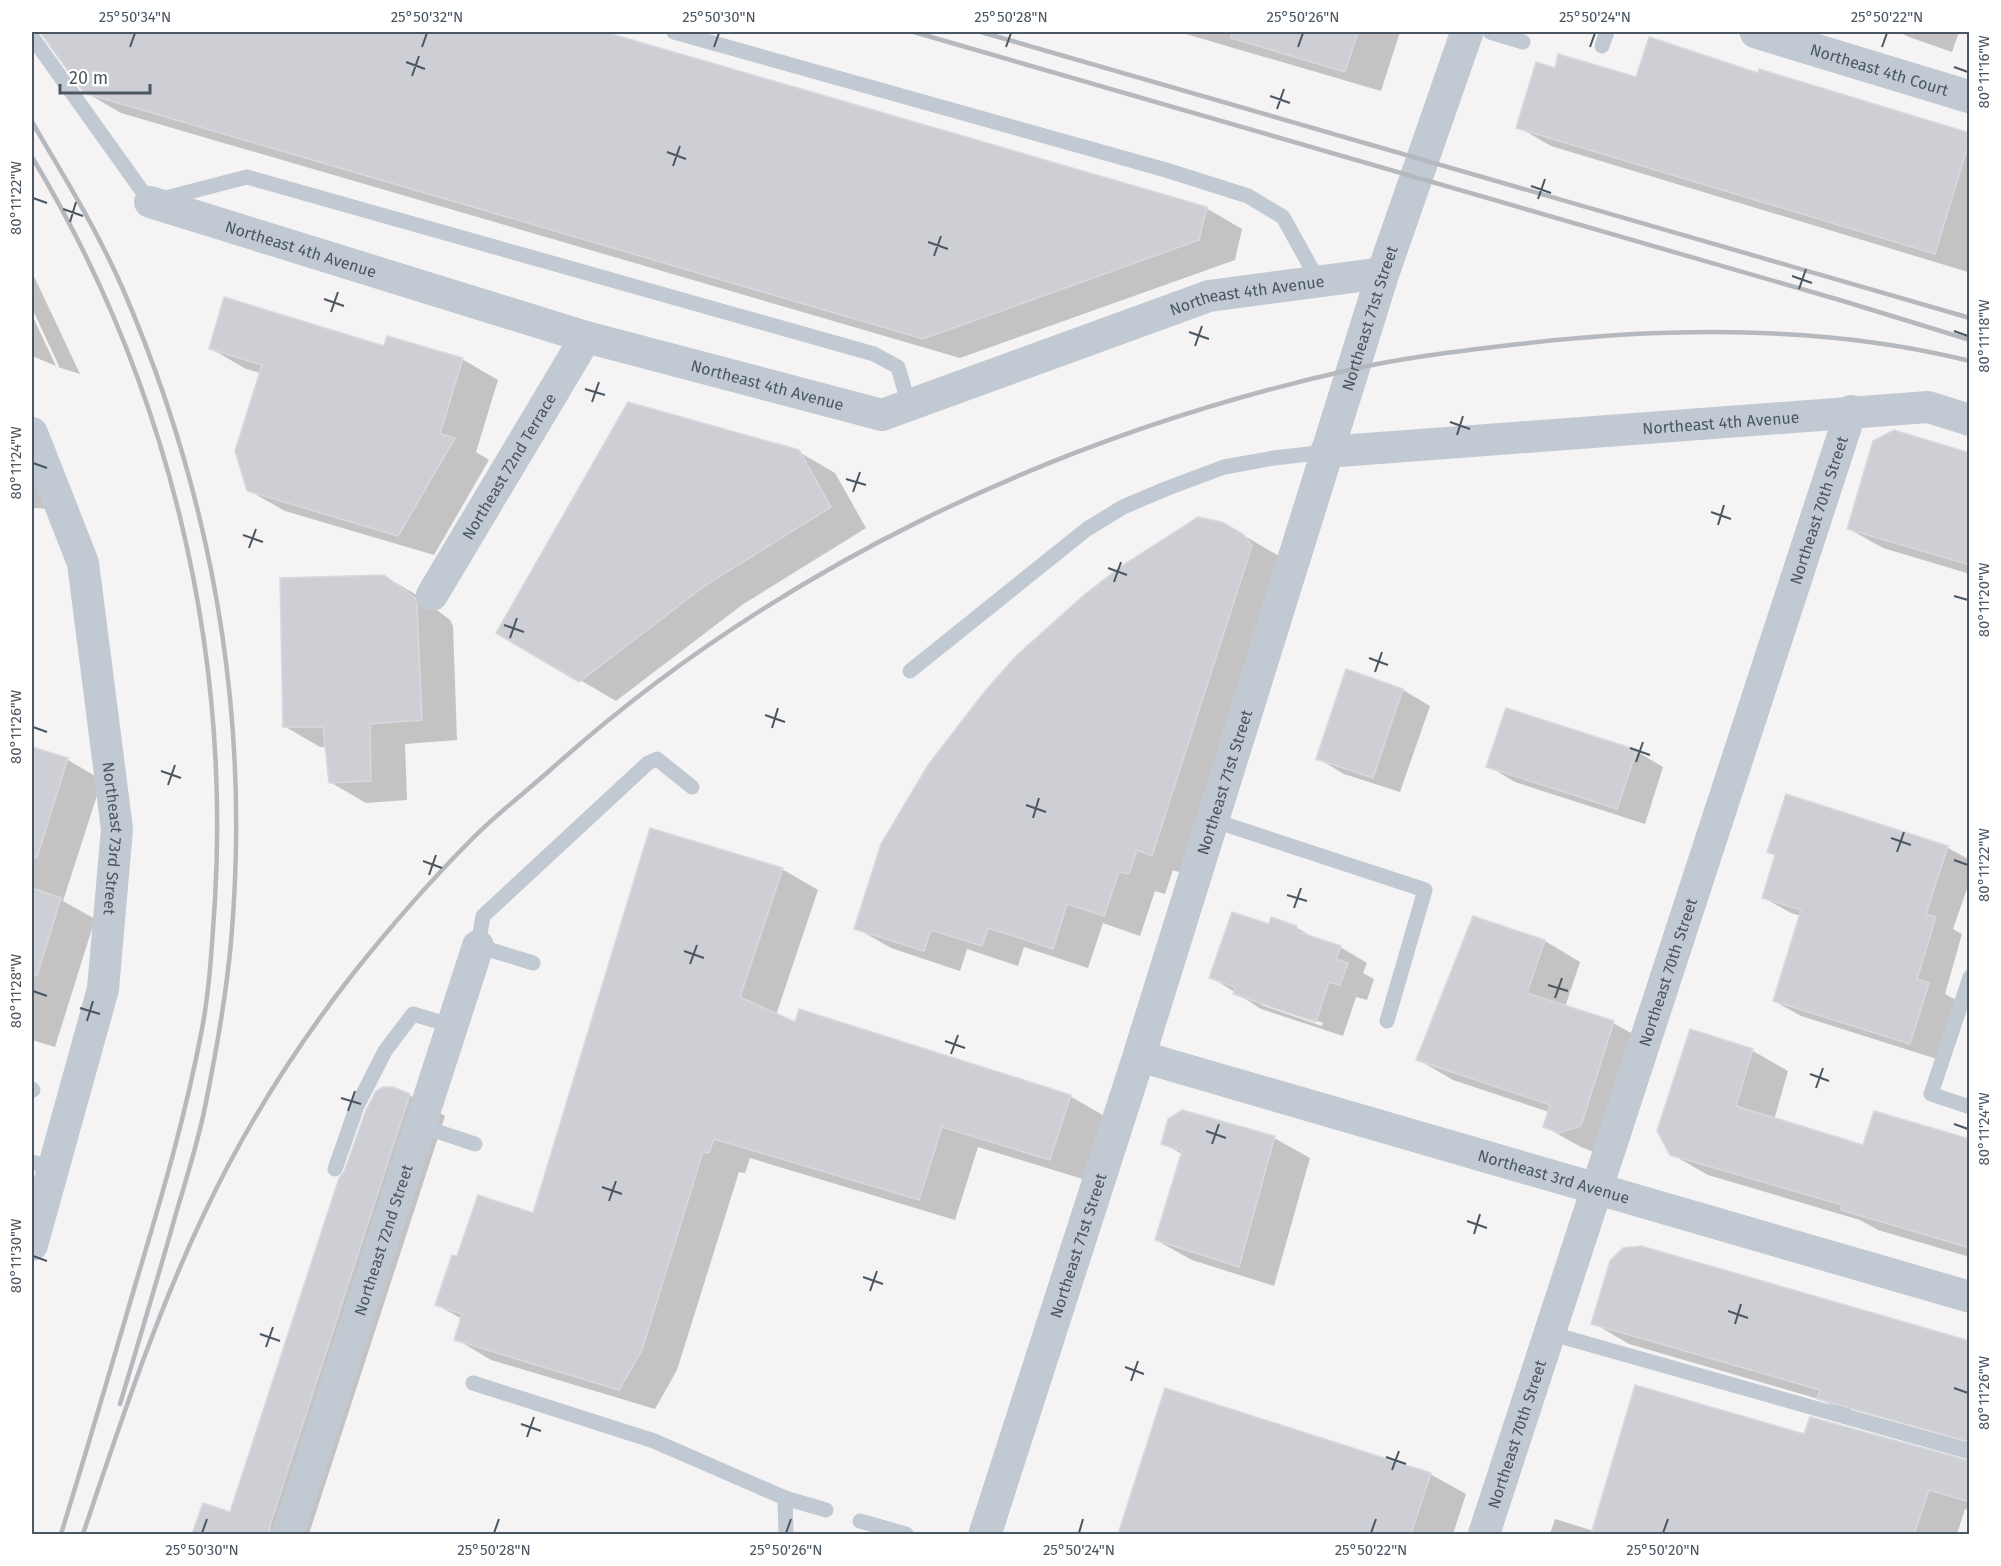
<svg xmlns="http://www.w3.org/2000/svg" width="2001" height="1566" font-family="'Fira Sans',sans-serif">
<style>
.shadow{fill:#0003;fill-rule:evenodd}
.building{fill:#cdcfd5;stroke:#d7d9de;stroke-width:1.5}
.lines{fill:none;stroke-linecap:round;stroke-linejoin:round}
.service{stroke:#c1cad2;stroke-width:15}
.minor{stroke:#c1cad2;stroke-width:32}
.tertiary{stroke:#c1cad2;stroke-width:33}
.rail{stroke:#b5b8bd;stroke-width:4.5}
.ticks{fill:none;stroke:#4a5661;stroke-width:2}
.labels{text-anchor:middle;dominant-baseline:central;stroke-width:5;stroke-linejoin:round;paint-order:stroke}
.street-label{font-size:16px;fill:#4a5661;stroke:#fff}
.neatline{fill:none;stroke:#4a5661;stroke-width:2}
.ticks-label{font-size:15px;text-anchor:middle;fill:#4a5661}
</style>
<rect width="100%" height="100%" fill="#f5f3f3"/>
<g class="shadow">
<path d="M42 32H600L1206 208 1242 229 1235 260 960 358 121 113 85 92Z"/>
<path d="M1179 32H1400L1381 91Z"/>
<path d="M1899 32H1959L1952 52 1909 37Z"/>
<path d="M1759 75 1970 135 1968 272 1551 146 1518 127 1637 79Z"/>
<path d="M32 272 80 374 58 367 59 366 32 308Z"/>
<path d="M32 315 56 366 32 356Z"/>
<path d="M210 348H385L462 359 498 380 476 452 489 460 434 555 285 511 248 490 261 373 246 369Z"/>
<path d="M799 452 835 473 866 528 742 605 616 701 498 632Z"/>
<path d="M1970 455V574L1883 548 1849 529Z"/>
<path d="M32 473 58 509 32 508V512Z"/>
<path d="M1243 535 1279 556 1187 875 1173 870 1165 894 1155 891 1140 936 1103 923 1088 968 1024 947 1018 966 967 949 960 971 891 948 856 928Z"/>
<path d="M384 576 420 597 450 620 453 626 457 740 405 744 407 800 366 803 330 782 327 747H320L284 726Z"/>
<path d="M1347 671 1403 690 1430 706 1400 792 1344 774 1317 758Z"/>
<path d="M32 749 68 760 102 780 63 901 95 919 55 1047 32 1040Z"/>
<path d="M1636 751 1663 767 1645 824 1515 782 1488 766Z"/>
<path d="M1787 796 1948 848 1970 860V880L1953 929 1962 934 1945 994 1956 1000 1937 1059 1801 1016 1774 1001 1801 916 1791 913 1764 898 1776 856 1769 852Z"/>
<path d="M782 869 818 890 776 1015 796 1024 1070 1096 1106 1117 1086 1180 978 1147 955 1220 750 1158 745 1173 739 1172 677 1370 655 1409 491 1360 456 1339 462 1319 437 1305 458 1258 534 1215Z"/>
<path d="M1272 919 1297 928 1318 940 1340 947 1367 963 1363 973 1374 979 1367 1000 1356 997 1343 1036 1261 1009 1211 977 1270 926ZM1261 1002 1323 1023 1322 1026 1261 1005Z"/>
<path d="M1545 941 1580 962 1565 1007 1613 1023 1649 1043 1596 1153 1581 1147 1545 1127 1549 1112 1453 1080 1417 1059Z"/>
<path d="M1691 1031 1753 1051 1788 1071 1774 1120 1864 1147 1970 1140V1257L1878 1230 1860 1220 1708 1175 1671 1154Z"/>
<path d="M409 1095 445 1116 309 1534H194L204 1505 231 1514Z"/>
<path d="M1274 1138 1310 1158 1274 1286 1192 1260 1156 1240 1182 1154 1162 1143Z"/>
<path d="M1593 1323 1970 1342 1846 1405 1851 1410 1970 1443V1451L1854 1418 1822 1400 1629 1344Z"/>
<path d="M1166 1390 1430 1474 1466 1494 1453 1534H1119Z"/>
<path d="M1805 1436 1970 1462V1510L1965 1509 1957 1534H1550L1555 1519 1594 1531Z"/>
</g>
<g class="building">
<path d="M40 32H605L1207 207 1199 240 923 339 84 93Z"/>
<path d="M1232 32H1358L1345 72 1231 38Z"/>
<path d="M1649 37 1758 73 1759 69 1970 133V139L1935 254 1516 128 1536 62 1555 68 1558 54 1636 77Z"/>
<path d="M224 297 384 346 387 336 463 358 440 434 455 438 398 536 247 491 235 451 262 365 209 349Z"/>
<path d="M628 402 799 450 831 507 706 585 579 682 496 633Z"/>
<path d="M1894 430 1970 453V565L1847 529 1873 441Z"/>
<path d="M1198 517 1222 522 1243 534 1252 546 1152 856 1137 850 1129 874 1119 872 1104 916 1067 904 1053 949 988 928 982 946 931 930 924 951 854 929 881 844 928 765 985 691 1015 657 1084 595 1120 567Z"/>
<path d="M384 575 415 598 417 605 422 720 370 724 371 781 329 783 323 727H283L280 578Z"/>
<path d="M1346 669 1403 689 1373 778 1316 759Z"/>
<path d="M1506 708 1637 750 1617 809 1486 767Z"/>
<path d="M32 747 68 758 37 858 32 857Z"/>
<path d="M1786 794 1948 846 1926 914 1936 917 1917 979 1929 983 1910 1044 1773 1001 1801 910 1762 898 1775 855 1767 852Z"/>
<path d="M650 828 783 868 740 997 795 1022 799 1009 1071 1095 1050 1160 942 1127 919 1200 714 1139 709 1153 703 1152 642 1350 619 1390 454 1340 462 1314 435 1305 452 1255 457 1256 478 1195 533 1213Z"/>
<path d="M32 888 61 898 37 976 32 975Z"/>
<path d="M1232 912 1269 924 1271 917 1297 926 1296 931 1341 946 1336 959 1348 963 1340 985 1329 982 1316 1022 1233 994 1235 987 1209 978Z"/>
<path d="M1473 916 1545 940 1527 993 1614 1021 1581 1126 1559 1133 1543 1127 1550 1105 1416 1060Z"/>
<path d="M1690 1029 1753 1049 1736 1106 1863 1145 1874 1111 1970 1139V1248L1841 1210 1842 1205 1670 1155 1657 1131Z"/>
<path d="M383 1087H393L410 1094 270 1525V1534H192L203 1503 230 1512 339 1178 344 1172 366 1110 376 1091Z"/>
<path d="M1182 1110 1275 1136 1239 1267 1155 1240 1182 1151 1161 1144 1168 1119Z"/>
<path d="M1641 1246 1970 1341V1442L1817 1399 1820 1390 1591 1324 1610 1261 1623 1248Z"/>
<path d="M1635 1385 1804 1434 1810 1417 1970 1461V1502L1929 1490 1914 1534H1591Z"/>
<path d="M1165 1388 1431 1473 1411 1534H1118Z"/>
</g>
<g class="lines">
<g class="service">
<path d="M674 32 1166 170 1248 196 1283 217 1319 282"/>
<path d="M1490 32 1523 42"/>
<path d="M32 37 150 202 247 177 874 354 898 367 909 405"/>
<path d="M1602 46 1607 32"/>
<path d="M910 671 1087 529 1123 507 1168 488 1224 467 1274 458 1326 452"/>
<path d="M1212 820 1425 890 1387 1021"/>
<path d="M533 963 478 946 483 916 648 763 657 759 692 787"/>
<path d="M1970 977 1931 1094 1970 1107"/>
<path d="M32 1089 33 1090"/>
<path d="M421 1126 475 1144"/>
<path d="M32 1162 53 1168"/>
<path d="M335 1169 357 1106 385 1051 413 1014 453 1026"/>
<path d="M1549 1333 1970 1452"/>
<path d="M473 1383 654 1441 785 1498 826 1510"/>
<path d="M785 1498 786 1534"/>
<path d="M860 1521 906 1534"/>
</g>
<g class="minor">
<path id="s1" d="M150 202 586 337 882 415 1209 296 1383 273"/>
<path id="s2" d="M32 433 83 563 117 829 103 989 32 1245"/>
<path id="s3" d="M1326 452 1928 407 1970 420"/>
<path id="s4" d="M432 595 586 337"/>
<path id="s5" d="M1139 1056 1970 1297"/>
<path id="s6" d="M288 1534 478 946"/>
<path id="s7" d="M1484 1534 1851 411"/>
</g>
<g class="tertiary">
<path id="s8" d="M1756 32 1970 97"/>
<path id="s9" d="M985 1534 1139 1056 1383 273 1467 32"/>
</g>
<g class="rail">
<path d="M914 32 1843 301 1970 340"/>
<path d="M981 32 1970 318"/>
<path d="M32 122C64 176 97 230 122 287 212 495 251 715 231 942 226 997 216 1053 205 1107 197 1147 184 1185 173 1224 156 1284 138 1344 120 1404"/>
<path d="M32 157C166 380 230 640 215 900 212 943 210 986 202 1029 186 1114 162 1196 137 1279 112 1364 87 1450 61 1534"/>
<path d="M83 1534C119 1427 155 1317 204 1214 244 1129 295 1048 352 975 390 927 431 880 474 837 497 814 523 794 548 772 772 569 1056 436 1349 370 1405 357 1462 351 1519 344 1665 327 1827 325 1970 361"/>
</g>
</g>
<path class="ticks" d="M130 47 135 33M422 47 427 33M714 47 719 33M1006 47 1011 33M1298 47 1303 33M1590 47 1595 33M1882 47 1887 33M406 62 425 69M1954 67 1968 72M412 76 419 56M1270 96 1290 103M1277 109 1284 89M667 152 686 159M673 166 680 146M1531 186 1551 193M33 198 47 203M1538 199 1545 179M63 209 83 216M70 222 76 202M928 242 948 249M934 256 941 236M1792 276 1812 283M1799 289 1806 269M324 299 344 306M331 312 338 292M1954 331 1968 336M1189 332 1209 339M1195 346 1202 326M585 389 605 395M592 402 599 382M1450 422 1470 429M1457 435 1463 416M33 463 47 468M846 479 866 485M853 492 860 472M1711 512 1731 519M1718 525 1724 505M243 535 263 542M249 548 256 529M1108 568 1127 575M1114 582 1121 562M1954 596 1968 600M504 625 524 632M510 638 517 618M1369 658 1388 665M1375 672 1382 652M765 715 785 722M33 727 47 732M772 728 778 708M1630 748 1650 755M1636 762 1643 742M161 771 181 778M168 785 175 765M1026 805 1046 812M1033 818 1039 798M1891 838 1911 845M1897 852 1904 832M1954 860 1968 865M423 861 442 868M429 875 436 855M1287 895 1307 901M1294 908 1301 888M684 951 704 958M690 964 697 945M1548 985 1568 991M33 991 47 996M1555 998 1562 978M80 1008 100 1014M87 1021 93 1001M945 1041 965 1048M951 1054 958 1035M1810 1074 1829 1081M1816 1088 1823 1068M341 1098 361 1104M348 1111 355 1091M1954 1124 1968 1129M1206 1131 1226 1138M1212 1144 1219 1124M602 1187 622 1194M609 1201 616 1181M1467 1221 1487 1228M1474 1234 1480 1214M33 1256 47 1261M863 1277 883 1284M870 1291 877 1271M1728 1311 1748 1318M1735 1324 1741 1304M260 1334 280 1341M266 1347 273 1327M1125 1367 1144 1374M1131 1381 1138 1361M1954 1388 1968 1393M521 1424 541 1431M527 1437 534 1417M1386 1457 1406 1464M1392 1470 1399 1451M202 1533 207 1519M494 1533 499 1519M786 1533 791 1519M1079 1533 1083 1519M1371 1533 1376 1519M1663 1533 1668 1519"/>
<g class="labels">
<g class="street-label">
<text stroke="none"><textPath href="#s8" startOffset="129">Northeast 4th Court</textPath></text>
<text stroke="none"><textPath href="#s1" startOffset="158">Northeast 4th Avenue</textPath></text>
<text stroke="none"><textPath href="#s1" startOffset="1148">Northeast 4th Avenue</textPath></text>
<text stroke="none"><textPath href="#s9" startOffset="1275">Northeast 71st Street</textPath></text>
<text stroke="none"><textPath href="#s1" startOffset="644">Northeast 4th Avenue</textPath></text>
<text stroke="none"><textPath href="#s3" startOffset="396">Northeast 4th Avenue</textPath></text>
<text stroke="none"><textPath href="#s4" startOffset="150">Northeast 72nd Terrace</textPath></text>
<text stroke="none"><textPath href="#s7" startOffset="1077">Northeast 70th Street</textPath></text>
<text stroke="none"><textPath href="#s9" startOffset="789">Northeast 71st Street</textPath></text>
<text stroke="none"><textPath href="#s2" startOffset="417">Northeast 73rd Street</textPath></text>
<text stroke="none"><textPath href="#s7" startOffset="591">Northeast 70th Street</textPath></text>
<text stroke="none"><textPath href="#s5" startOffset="432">Northeast 3rd Avenue</textPath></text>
<text stroke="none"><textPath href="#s6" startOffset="309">Northeast 72nd Street</textPath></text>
<text stroke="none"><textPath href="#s9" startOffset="303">Northeast 71st Street</textPath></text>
<text stroke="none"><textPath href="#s7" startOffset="105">Northeast 70th Street</textPath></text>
</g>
</g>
<rect width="2001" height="1566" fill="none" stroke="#ffffff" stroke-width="66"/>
<path d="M60 84v9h90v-9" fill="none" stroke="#4a5661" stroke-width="3"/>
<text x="69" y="84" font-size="18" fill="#4a5661" stroke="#ffffff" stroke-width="4.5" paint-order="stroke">20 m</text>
<rect x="33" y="33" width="1935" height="1500" class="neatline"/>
<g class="ticks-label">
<text x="135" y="22">25°50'34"N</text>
<text x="427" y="22">25°50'32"N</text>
<text x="719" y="22">25°50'30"N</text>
<text x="1011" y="22">25°50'28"N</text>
<text x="1303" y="22">25°50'26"N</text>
<text x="1595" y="22">25°50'24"N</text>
<text x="1887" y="22">25°50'22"N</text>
<text transform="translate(1984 72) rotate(-90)" y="5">80°11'16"W</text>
<text transform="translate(16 198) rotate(-90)" y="5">80°11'22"W</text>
<text transform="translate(1984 336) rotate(-90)" y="5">80°11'18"W</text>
<text transform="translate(16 463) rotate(-90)" y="5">80°11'24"W</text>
<text transform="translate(1984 600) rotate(-90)" y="5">80°11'20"W</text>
<text transform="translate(16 727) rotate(-90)" y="5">80°11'26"W</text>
<text transform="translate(1984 865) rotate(-90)" y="5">80°11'22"W</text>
<text transform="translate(16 991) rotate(-90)" y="5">80°11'28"W</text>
<text transform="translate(1984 1129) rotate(-90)" y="5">80°11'24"W</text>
<text transform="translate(16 1256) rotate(-90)" y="5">80°11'30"W</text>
<text transform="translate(1984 1393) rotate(-90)" y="5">80°11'26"W</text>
<text x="202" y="1555">25°50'30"N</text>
<text x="494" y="1555">25°50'28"N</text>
<text x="786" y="1555">25°50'26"N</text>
<text x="1079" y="1555">25°50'24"N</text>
<text x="1371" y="1555">25°50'22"N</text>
<text x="1663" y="1555">25°50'20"N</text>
</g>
</svg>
